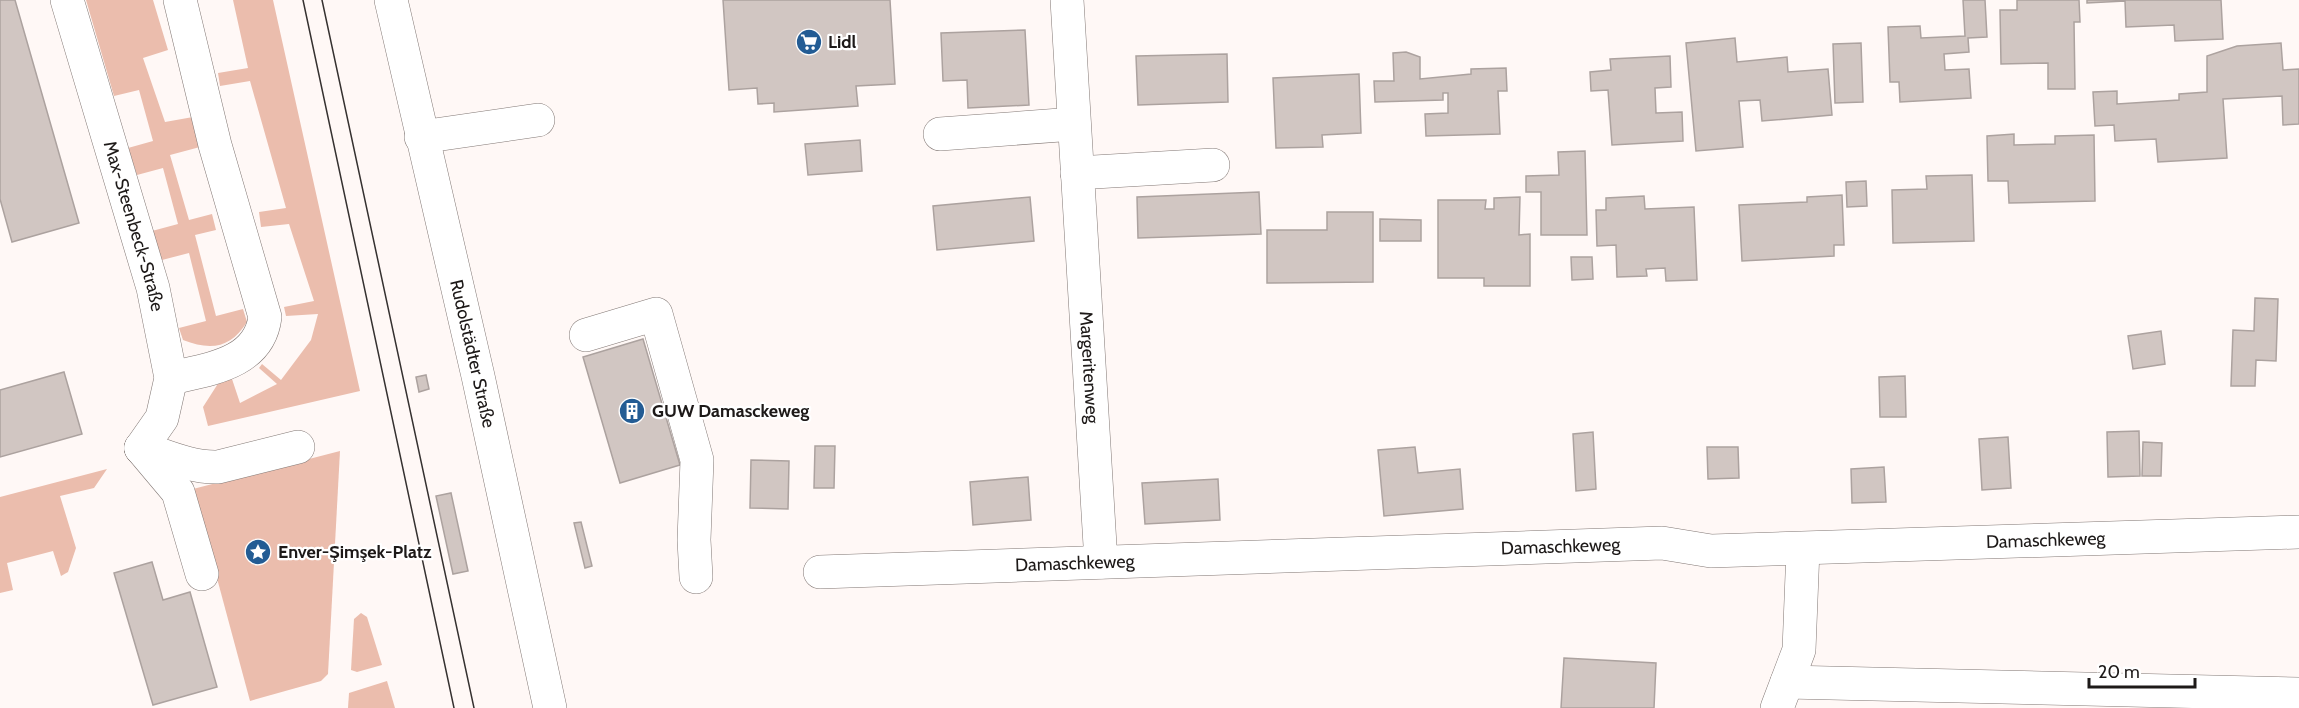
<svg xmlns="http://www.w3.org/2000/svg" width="2299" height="708" font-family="Cabin,sans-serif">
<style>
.green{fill:#ebbdad}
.building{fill:#d1c6c2;stroke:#aca29f;stroke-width:1.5}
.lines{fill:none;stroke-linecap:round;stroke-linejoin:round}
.minor-casing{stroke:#827875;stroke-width:34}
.major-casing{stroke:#827875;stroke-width:34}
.minor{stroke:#fff;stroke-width:33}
.major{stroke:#fff;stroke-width:33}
.tram{stroke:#353130;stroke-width:1.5}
.labels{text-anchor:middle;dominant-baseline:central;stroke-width:4.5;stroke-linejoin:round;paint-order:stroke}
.poi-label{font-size:18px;font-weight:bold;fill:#1d1918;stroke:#fff;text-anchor:start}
.street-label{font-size:18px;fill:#1d1918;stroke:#fff}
</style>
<rect width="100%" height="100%" fill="#fff8f6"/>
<g class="green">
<path d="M86 0H153L168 50 143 58 165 122 193 117 200 147 170 155 189 220 212 214 216 230 195 235 216 316 243 309 247 322C231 348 211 351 183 340L179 328 206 321 189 253 162 260 152 231 178 224 163 168 137 175 128 148 153 141 139 90 114 96Z"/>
<path d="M233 0H273L360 391 208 426 203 407 219 382 232 379 240 403 277 384 259 368 262 364 281 380 311 340 318 314 286 316 284 307 314 301 289 224 261 227 259 212 286 208 250 81 220 86 218 73 248 68Z"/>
<path d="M340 451 328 674 321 681 250 701 193 489Z"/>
<path d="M107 469 94 488 60 496 76 548 68 572 61 576 53 551 7 563 13 590 0 593V497Z"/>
<path d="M361 613 367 617 382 665 357 672 351 670 354 619Z"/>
<path d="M387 681 395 708H348L349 693Z"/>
</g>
<g class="building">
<path d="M0 0H15L79 223 12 242 0 199Z"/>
<path d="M723 0H890L895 84 856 86 858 106 774 112V103L758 104 757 88 729 90Z"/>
<path d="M1963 0H1985L1987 37 1968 38 1969 52 1944 54 1945 70 1969 69 1971 98 1900 102 1899 82H1890L1888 27 1920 26 1921 38 1965 36Z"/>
<path d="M2017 0H2079L2080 22H2074L2075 89H2048V63L2001 64 2000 10H2017Z"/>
<path d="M2087 0H2221L2223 39 2175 41 2174 25 2126 27 2125 1 2087 3Z"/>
<path d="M1025 30 1029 105 968 108 967 80 943 81 941 33Z"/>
<path d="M1735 38 1737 62 1787 57 1788 72 1828 69 1832 115 1762 121 1760 100 1739 101 1743 147 1696 151 1686 43Z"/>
<path d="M1861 43 1863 102 1835 103 1833 44Z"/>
<path d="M2281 43 2283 70 2299 69V124L2283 125 2282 96 2223 99 2227 158 2158 162 2156 139 2115 141 2114 125 2095 126 2093 92 2117 91V104L2179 100V94L2207 92V56L2237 46Z"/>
<path d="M1406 52 1420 57V79L1471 74V69L1506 68 1507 91H1498L1500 134 1426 136 1425 114 1448 113V93H1443V100L1375 102 1374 81H1394L1393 53Z"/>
<path d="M1227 54 1228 102 1138 105 1136 56Z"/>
<path d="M1670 56 1671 87 1655 88 1656 113 1682 112 1683 141 1612 145 1608 90 1591 91 1590 72 1611 70 1610 59Z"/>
<path d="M1359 74 1361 133 1322 135 1323 147 1276 148 1273 78Z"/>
<path d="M2014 134V145L2055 144V136L2094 135 2095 201 2009 203 2008 181H1988L1987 136Z"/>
<path d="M860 140 862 171 808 175 805 144Z"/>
<path d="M1585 151 1587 235H1541V192H1526V176L1559 175 1558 152Z"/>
<path d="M1972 175 1974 241 1893 243 1892 190 1927 189 1926 176Z"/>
<path d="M1866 181 1867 206 1847 207 1846 182Z"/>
<path d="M1259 192 1261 234 1138 238 1137 197Z"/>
<path d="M1842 195 1844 245H1834V256L1742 261 1739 205 1807 202V197Z"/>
<path d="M1644 196 1645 209 1694 207 1697 280 1666 281 1665 268 1646 269 1647 276 1617 277 1616 245 1597 246 1596 210H1606V198Z"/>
<path d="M1030 197 1034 241 937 250 933 206Z"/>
<path d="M1520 197 1519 235 1530 234V286H1484V278H1438V200H1486L1485 209H1494V198Z"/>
<path d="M1327 212H1373V282L1267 283V230H1327Z"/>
<path d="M1380 219 1421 220V241H1380Z"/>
<path d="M1571 257H1592L1593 279 1572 280Z"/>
<path d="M2255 298 2278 299 2276 361 2256 360 2255 386H2231L2233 330 2254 331Z"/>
<path d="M2161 331 2165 364 2133 369 2128 336Z"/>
<path d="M643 339 680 465 620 483 583 357Z"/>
<path d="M64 372 82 434 0 457V390Z"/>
<path d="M426 375 429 389 419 392 416 377Z"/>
<path d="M1905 376 1906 417H1880L1879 377Z"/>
<path d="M2139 431 2140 476 2108 477 2107 432Z"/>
<path d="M1593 432 1596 489 1576 491 1573 434Z"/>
<path d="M2008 437 2011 488 1982 490 1979 439Z"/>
<path d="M2143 442 2162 443 2161 476H2142Z"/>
<path d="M815 446H835L834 488H814Z"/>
<path d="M1415 447 1418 473 1460 469 1463 509 1384 516 1378 450Z"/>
<path d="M1707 447H1738L1739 478 1708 479Z"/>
<path d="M751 460 789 461 788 509 750 508Z"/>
<path d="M1884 467 1886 502 1852 503 1851 469Z"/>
<path d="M1028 477 1031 520 973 525 970 482Z"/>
<path d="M1218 479 1220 520 1145 524 1142 483Z"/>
<path d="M451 493 468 571 453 574 436 496Z"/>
<path d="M581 522 592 566 585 568 574 523Z"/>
<path d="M152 562 163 600 190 592 217 687 153 705 114 573Z"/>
<path d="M1564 658 1656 663 1654 708H1561Z"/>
</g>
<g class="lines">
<g class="minor-casing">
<g id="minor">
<path id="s1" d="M67 0 153 288 171 378 162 418 141 448"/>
<path id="s2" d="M1067 0 1101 562"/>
<path d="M940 134 1074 124"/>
<path d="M421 137 538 120"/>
<path d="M1077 173 1213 165"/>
<path d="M586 335 656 314 697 460 694 540 696 577"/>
<path d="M171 378C209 369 259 364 265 317L215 145 180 0"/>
<path d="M141 448C166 456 191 468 218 467L298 447"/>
<path d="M141 448 178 492 202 574"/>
<path id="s3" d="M820 572 1662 543 1711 551 2299 532"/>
<path d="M1787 682 2299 694"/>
<path d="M1777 708 1799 650 1803 549"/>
</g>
</g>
<g class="major-casing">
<g id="major">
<path id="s4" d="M391 0 478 376 550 708"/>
</g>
</g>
<use href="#minor" class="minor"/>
<use href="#major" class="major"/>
<g class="tram">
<path d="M303 0 454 708"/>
<path d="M322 0 474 708"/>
</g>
</g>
<defs>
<g id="supermarket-disc" transform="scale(1.35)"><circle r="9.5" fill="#235c94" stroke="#fff"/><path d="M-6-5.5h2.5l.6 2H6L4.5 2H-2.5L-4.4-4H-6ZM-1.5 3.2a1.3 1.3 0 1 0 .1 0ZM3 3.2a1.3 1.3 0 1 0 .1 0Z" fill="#fff"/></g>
<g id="building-disc" transform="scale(1.35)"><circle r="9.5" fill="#235c94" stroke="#fff"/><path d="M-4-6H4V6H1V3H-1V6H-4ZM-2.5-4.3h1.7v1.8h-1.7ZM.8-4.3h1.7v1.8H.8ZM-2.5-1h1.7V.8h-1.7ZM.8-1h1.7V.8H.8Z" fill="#fff"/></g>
<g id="sight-disc" transform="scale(1.35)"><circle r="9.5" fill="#235c94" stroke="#fff"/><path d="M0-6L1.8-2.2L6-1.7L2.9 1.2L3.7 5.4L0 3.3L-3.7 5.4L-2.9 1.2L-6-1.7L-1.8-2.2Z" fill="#fff"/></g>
</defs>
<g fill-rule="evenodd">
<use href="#supermarket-disc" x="809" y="42"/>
<use href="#building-disc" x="632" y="411"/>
<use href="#sight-disc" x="258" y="552"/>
</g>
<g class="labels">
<g class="poi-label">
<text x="828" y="42">Lidl</text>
<text x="652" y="411">GUW Damasckeweg</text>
<text x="278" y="552">Enver-Şimşek-Platz</text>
</g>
<g class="street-label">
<text stroke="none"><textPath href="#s1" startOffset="236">Max-Steenbeck-Straße</textPath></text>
<text stroke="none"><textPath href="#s4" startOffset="363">Rudolstädter Straße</textPath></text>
<text stroke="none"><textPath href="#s2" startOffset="368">Margeritenweg</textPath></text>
<text stroke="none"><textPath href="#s3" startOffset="1227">Damaschkeweg</textPath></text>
<text stroke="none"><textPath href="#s3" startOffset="741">Damaschkeweg</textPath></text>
<text stroke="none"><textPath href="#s3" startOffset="255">Damaschkeweg</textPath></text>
</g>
</g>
<path d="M2089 678v9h106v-9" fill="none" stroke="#1d1918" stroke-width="3"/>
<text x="2098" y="678" font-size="18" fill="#1d1918" stroke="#ffffff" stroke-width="4.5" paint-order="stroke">20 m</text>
</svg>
